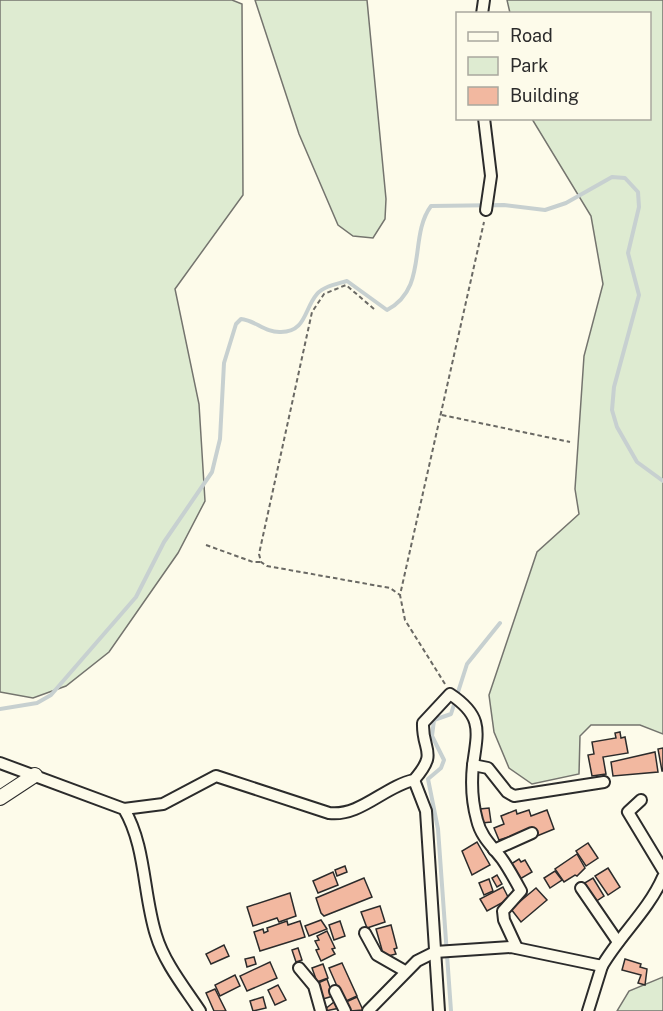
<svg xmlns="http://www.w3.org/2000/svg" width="663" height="1011" font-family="'Public Sans',sans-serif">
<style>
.green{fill:#deebd1;stroke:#74746e;stroke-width:1.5}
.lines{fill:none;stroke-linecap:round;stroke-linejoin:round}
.stream{stroke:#c7d0d0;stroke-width:4}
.building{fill:#f2b8a0;stroke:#2b2b2b;stroke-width:1.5}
.minor-casing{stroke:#2b2b2b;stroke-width:14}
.tertiary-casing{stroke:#2b2b2b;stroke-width:16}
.path{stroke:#6a6964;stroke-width:2;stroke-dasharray:4.5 3;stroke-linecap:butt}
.minor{stroke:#fdfbea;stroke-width:10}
.tertiary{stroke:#fdfbea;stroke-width:14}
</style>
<rect width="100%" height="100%" fill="#fdfbea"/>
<g class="green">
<path d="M0 0H232L242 4 243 195 175 289 199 404 205 501 178 553 109 652 66 686 33 698 0 692Z"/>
<path d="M255 0H367L386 199 385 219 373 238 353 236 338 225 299 134Z"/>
<path d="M507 0H663V734L640 725H591L580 736 579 774 532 784 509 768 494 732 489 695 537 552 579 514 575 489 584 356 603 284 591 216 532 119 650 118V14L510 13Z"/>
<path d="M663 977V1011H617L629 991Z"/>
</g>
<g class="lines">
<g class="stream">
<path d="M0 709 37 703 51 695 136 597 164 542 212 472 220 439 224 363 236 324 241 319C255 320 265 333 281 332 306 332 304 309 317 294 324 286 337 284 347 281L387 310C429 288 408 237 431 206L504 205 545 210 566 203 612 177 625 178 638 192 639 207 628 253 639 295 614 387 612 410 617 427 637 462 663 481"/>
<path d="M451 1011 438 829 428 779 441 768 444 760 432 736 434 720 451 714 467 664 500 623"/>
</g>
</g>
<g class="building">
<path d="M620 732 621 738 625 737 628 753 603 757 606 774 592 776 588 755 594 754 592 742 616 738 615 733Z"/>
<path d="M663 748V771H662L658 749Z"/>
<path d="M655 752 658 772 613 776 611 762Z"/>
<path d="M489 808 491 822 482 823 480 809Z"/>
<path d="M516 810 517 814 529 810 531 816 547 810 554 829 537 836 534 829 499 840 494 828 504 824 501 816Z"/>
<path d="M477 842 490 865 472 875 462 851Z"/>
<path d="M588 843 598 858 586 866 576 851Z"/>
<path d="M577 854 585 868 577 876 575 875 564 882 555 869Z"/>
<path d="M519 859 521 862 525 860 532 872 520 879 511 864Z"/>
<path d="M345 866 347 872 337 876 335 870Z"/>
<path d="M608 868 620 887 608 895 595 876Z"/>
<path d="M555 871 562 880 550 888 544 878Z"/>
<path d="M333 872 338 885 318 893 313 881Z"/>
<path d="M497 875 502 884 497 887 492 878Z"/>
<path d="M364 878 372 897 324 916 321 913 316 898Z"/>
<path d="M593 878 604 896 595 902 583 884Z"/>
<path d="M489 879 493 891 484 895 479 883Z"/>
<path d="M503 887 509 899 487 911 480 899Z"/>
<path d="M536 888 547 900 521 922 511 909Z"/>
<path d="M290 893 296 916 279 922 277 918 253 926 247 907Z"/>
<path d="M380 906 385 922 367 928 361 912Z"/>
<path d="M321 920 327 929 309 936 305 926Z"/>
<path d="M287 921 288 925 300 921 305 937 260 951 254 932 263 929 264 933 268 931 267 928Z"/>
<path d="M340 921 345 936 334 940 329 925Z"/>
<path d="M391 925 397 948 394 949 396 954 384 957 376 929Z"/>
<path d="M327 931 335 948 332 949 335 954 321 961 316 950 319 949 315 941 319 940 317 936Z"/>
<path d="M224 945 229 956 211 964 206 954Z"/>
<path d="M298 948 302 960 296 962 292 950Z"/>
<path d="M254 957 256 964 247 967 245 959Z"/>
<path d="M625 959 641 964 640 967 647 969 645 985 638 983 641 975 622 970Z"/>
<path d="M270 962 277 978 247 991 240 976Z"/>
<path d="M342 963 357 996 344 1002 329 968Z"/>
<path d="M323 964 328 978 317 982 312 968Z"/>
<path d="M235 975 240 986 220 996 215 985Z"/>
<path d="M327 979 333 996 323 999 318 983Z"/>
<path d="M278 985 286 1000 275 1005 268 990Z"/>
<path d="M215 989 226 1011H214L206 993Z"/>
<path d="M263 997 266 1008 253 1011 250 1001Z"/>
<path d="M357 997 363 1010 350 1011 346 1002Z"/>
<path d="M334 1002 340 1008 325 1011 324 1010Z"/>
</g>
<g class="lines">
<g class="minor-casing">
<g id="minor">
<path d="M482 14 484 0"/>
<path d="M484 118 491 176 486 210"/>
<path d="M0 763 124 809C146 846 143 894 156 935 164 962 184 987 200 1011"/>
<path d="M473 765 488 768 507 792 514 796 604 782"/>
<path d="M414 780 426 811 439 1011"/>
<path d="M641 800 628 812 663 870"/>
<path d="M124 809 163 804 216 776 329 813C360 817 385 786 414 780 439 751 422 752 423 723L450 694C483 716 478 730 473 765 471 784 472 802 477 820 481 837 492 846 502 859 509 869 515 880 521 891L503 911 504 920 517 948"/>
<path d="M494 850 532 833"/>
<path d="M581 888 618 942"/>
<path d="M365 933 377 955 405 971"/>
<path d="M299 968 314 986 321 1011"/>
<path d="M335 991 345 1011"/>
<path d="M368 1011 417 961 435 952 511 947 602 966C620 935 648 911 663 877"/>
<path d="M588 1011 602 966"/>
</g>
</g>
<g class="tertiary-casing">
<path id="tertiary" d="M0 798 35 775"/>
</g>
<g class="path">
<path d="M374 309 346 285 324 294 312 312 259 554 261 562 267 566 390 588 400 595"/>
<path d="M442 415 570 442"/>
<path d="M206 545 253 562H261"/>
<path d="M445 684 405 620 400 595 484 222"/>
</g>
<use href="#minor" class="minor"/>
<use href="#tertiary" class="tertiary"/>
</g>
<rect x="456" y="12" width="195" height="108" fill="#fdfbea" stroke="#a9a89e" stroke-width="1.5"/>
<rect x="468" y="32" width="30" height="9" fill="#fdfbea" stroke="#a9a89e" stroke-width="1.5"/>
<text x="510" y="42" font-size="18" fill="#2b2b2b">Road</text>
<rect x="468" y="57" width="30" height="18" fill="#deebd1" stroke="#a9a89e" stroke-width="1.5"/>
<text x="510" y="72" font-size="18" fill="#2b2b2b">Park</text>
<rect x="468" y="87" width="30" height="18" fill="#f2b8a0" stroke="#a9a89e" stroke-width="1.5"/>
<text x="510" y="102" font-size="18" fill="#2b2b2b">Building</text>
</svg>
